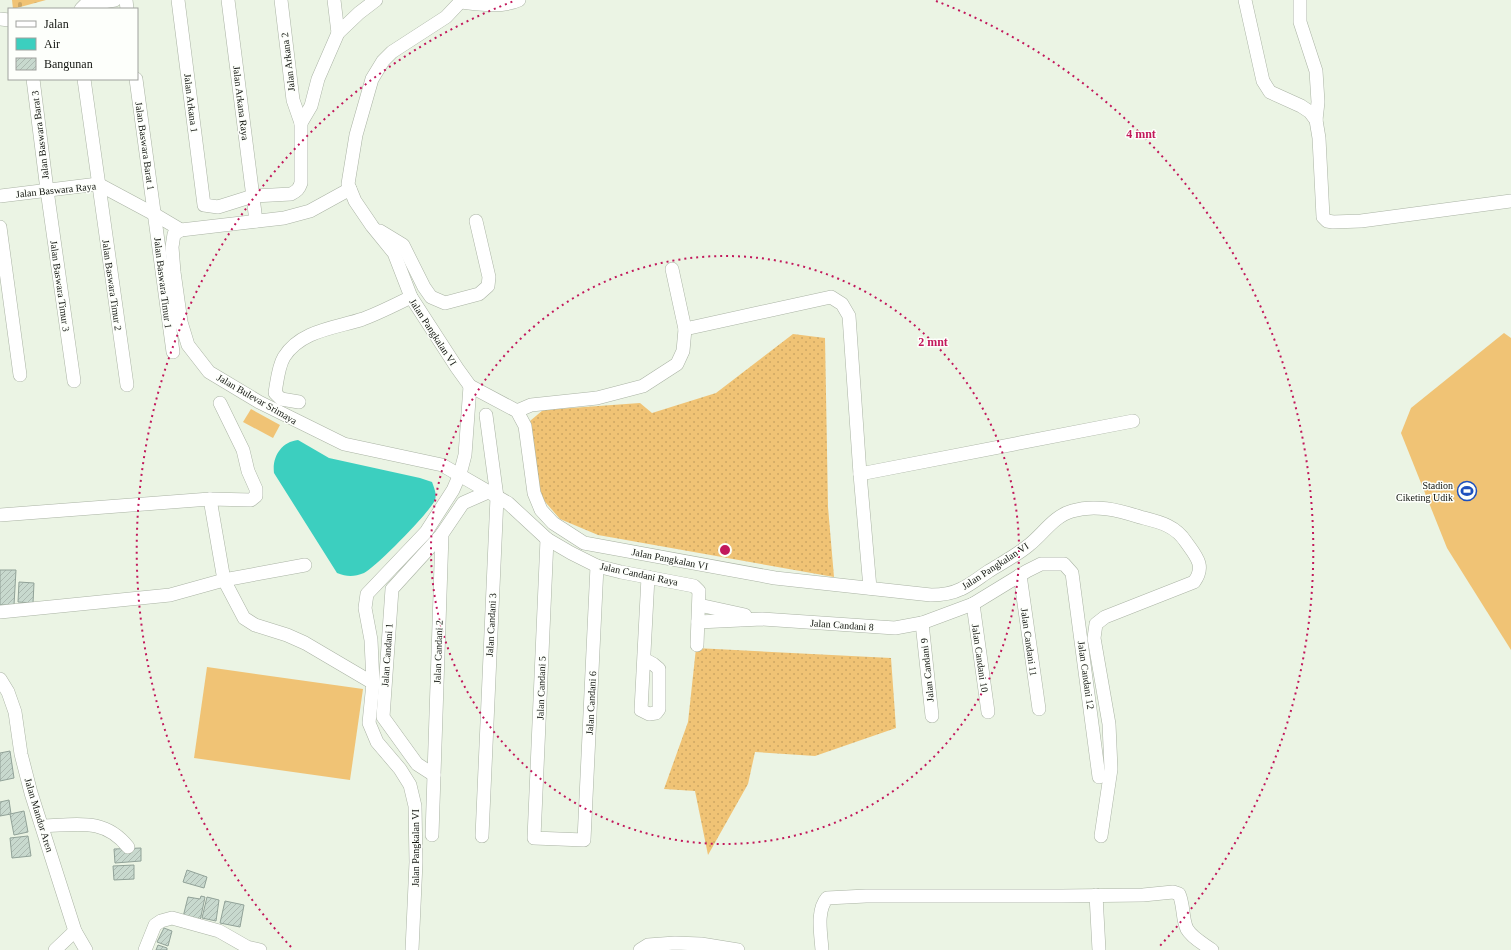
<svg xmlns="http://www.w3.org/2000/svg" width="1511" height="950" font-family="'Times New Roman',serif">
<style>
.grass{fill:url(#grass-dots)}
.cemetery{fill:url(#cemetery-stones)}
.pitch{fill:#f0c375}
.water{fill:#3ccfbf}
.building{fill:url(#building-hatch);stroke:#91a298}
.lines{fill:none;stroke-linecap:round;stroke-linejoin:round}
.minor-casing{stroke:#aab3a4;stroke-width:14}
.minor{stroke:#fff;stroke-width:13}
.ring{fill:none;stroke:#c2185b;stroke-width:2;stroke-dasharray:2 4}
.labels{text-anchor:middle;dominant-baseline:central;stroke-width:3;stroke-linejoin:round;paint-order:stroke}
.street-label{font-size:10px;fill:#11140f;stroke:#fdfffb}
.poi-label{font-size:10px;fill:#11140f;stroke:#fdfffb;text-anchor:end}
.centre{fill:#c2185b;stroke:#fdfffb;stroke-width:2}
.ring-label{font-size:12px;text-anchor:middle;font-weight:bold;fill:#c2185b;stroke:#fdfffb;stroke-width:3;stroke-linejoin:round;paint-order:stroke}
</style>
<defs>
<pattern id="grass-dots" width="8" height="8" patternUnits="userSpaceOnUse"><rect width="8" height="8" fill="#f0c375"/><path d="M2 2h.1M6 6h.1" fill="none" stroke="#cda764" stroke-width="1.8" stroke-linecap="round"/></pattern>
<pattern id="cemetery-stones" width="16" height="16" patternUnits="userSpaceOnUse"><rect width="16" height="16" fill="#f0c375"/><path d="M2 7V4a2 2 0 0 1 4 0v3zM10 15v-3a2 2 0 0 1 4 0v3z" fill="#cda764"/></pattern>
<pattern id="building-hatch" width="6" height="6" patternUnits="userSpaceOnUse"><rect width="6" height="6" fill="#c8d9ce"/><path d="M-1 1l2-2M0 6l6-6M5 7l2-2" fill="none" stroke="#abb9b0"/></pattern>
</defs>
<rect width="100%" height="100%" fill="#ebf4e4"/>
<g class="grass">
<path d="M793 334 825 338 828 507 834 577 598 535 560 519 540 496 530 421 543 410 640 403 652 413 716 393Z"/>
<path d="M696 648 891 658 896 728 815 756 755 752 748 784 708 855 695 791 664 789 688 722Z"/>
</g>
<path class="cemetery" d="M12 0H46L13 9Z"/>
<g class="pitch">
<path d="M1504 333 1511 338V650L1447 548 1401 433 1411 408Z"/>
<path d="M251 409 280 425 273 438 243 422Z"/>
<path d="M207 667 363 689 350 780 194 758Z"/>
</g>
<path class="water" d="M298 440 329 458 420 478 432 482C434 488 437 493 435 500 431 511 375 568 364 573 354 577 347 577 337 573L274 473C272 457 281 442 298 440Z"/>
<g class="building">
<path d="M0 570H16L14 605H0Z"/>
<path d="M19 582 34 583 33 603 18 602Z"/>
<path d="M10 751 14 778 0 781V753Z"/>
<path d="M9 800 11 814 0 816V802Z"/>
<path d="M24 811 28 832 14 835 10 814Z"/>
<path d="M28 836 31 856 12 858 10 838Z"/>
<path d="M141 848V861L115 863 114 849Z"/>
<path d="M134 865V879L114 880 113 866Z"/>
<path d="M187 870 207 877 204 888 183 882Z"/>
<path d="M201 896 205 897 200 921 183 917 188 897 200 899Z"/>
<path d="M207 897 219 900 216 921 202 918Z"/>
<path d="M225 901 244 905 240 927 220 923Z"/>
<path d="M164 928 172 931 168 946 157 942Z"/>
<path d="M158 945 167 948V950H156Z"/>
</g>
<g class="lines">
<g class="minor-casing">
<g id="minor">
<path d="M126 0 127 9"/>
<path d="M178 0 204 205 218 207 253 196 291 194C297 191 299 189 301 183V123L311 106 318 79 338 33 359 13 376 0"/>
<path d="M228 0 256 221"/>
<path d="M281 0 293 100 301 123"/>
<path d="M334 0 338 33"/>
<path d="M462 0 446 17 392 52 383 61 372 79 356 135 348 184 355 201 372 226 394 253 411 297 457 368 470 386 517 411 525 426 534 493 541 510 553 523 584 543 775 578 931 595C942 595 951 594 961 589 970 585 980 577 989 571 1002 563 1017 555 1029 545 1043 534 1054 516 1072 511 1095 504 1118 510 1140 517 1159 522 1175 525 1186 542 1196 556 1206 566 1194 582L1105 617 1096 624 1094 638 1109 724 1111 769 1101 836"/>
<path d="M1245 0 1263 81 1270 92 1301 106 1310 112 1316 120 1319 138 1323 217 1327 221 1333 222 1361 221 1511 201"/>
<path d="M1300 0V22L1316 71 1318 102 1316 120"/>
<path d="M461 2C479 4 502 8 519 0"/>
<path d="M81 9 85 5 115 0"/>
<path d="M0 19 9 20"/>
<path d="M33 79 47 190 74 381"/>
<path d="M84 79 127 385"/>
<path d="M136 79 173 352"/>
<path d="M350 189 310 211 284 218 181 230 174 234 172 247 174 272 181 322 188 345 209 372 259 402 344 444 442 465 508 503 547 539 571 553 597 566 621 572 694 586 699 591 697 645"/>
<path d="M0 196 98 184 154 214 181 230"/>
<path d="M0 227 20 375"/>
<path d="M380 231 403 245 424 287 431 297 445 303 479 294 488 286 489 277 476 221"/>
<path d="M672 269 685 329 831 297 842 304 849 316 860 474 870 588"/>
<path d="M299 402 281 399 275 393C277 382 278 367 284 357 301 330 336 328 363 319 379 313 395 305 411 297"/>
<path d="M517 411 531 405 597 398 643 386 677 364 683 351 685 329"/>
<path d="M860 474 1133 421"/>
<path d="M210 499 224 580 244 618 255 625 287 635 305 643 373 683"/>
<path d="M0 515 210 499 251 500 256 496V489L248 471 243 450 220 403"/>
<path d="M547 539 534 838 584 840 597 566"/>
<path d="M1020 575 1039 709"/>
<path d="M973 604 988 712"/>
<path d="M699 605 745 615"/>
<path d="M0 612 170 595 224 580 305 565"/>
<path d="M698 622 762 619 895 628 922 623 973 604 1027 571 1041 564H1064L1072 573 1099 777"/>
<path d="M922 623 932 716"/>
<path d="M644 659 653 664 659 669V709L656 713 649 714 641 710 648 577"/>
<path d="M0 679 8 692 15 712 21 754 31 793 75 931 86 950"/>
<path d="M434 775 417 764 383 717 392 589 442 534"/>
<path d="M42 826C77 825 104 817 128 847"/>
<path d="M432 835 442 534 463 503 488 492"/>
<path d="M482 836 497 497 486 415"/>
<path d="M1096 895 1099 950"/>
<path d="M55 950 75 931"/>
<path d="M145 950 155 925 161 921 172 918 219 931 247 947 260 950"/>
<path d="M412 950 416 862 415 806 410 785 400 769 377 742 369 723 373 683 371 640 365 608 367 594 426 532 453 490 460 474 465 455 470 386"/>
<path d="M640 950 648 945 675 943 701 944 738 950"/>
<path d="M822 950C821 934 816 911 827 898L866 896H1062L1143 895 1173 892 1179 894C1184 905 1182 919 1187 929 1192 938 1204 944 1212 950"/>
</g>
</g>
<use href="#minor" class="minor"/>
</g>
<g class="ring">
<circle cx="725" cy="550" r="294"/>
<path d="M291 947A588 588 0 0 1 514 1M936 1A588 588 0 0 1 1159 947"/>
</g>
<defs>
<g id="stadium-ring" transform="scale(1)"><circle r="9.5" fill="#fdfffb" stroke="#1e50bd" stroke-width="1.5"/><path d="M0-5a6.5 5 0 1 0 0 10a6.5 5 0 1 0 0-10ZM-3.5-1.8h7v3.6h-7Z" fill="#1e50bd"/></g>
</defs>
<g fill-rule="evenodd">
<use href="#stadium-ring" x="1467" y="491"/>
</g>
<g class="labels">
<g class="street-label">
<text transform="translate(288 62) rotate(-97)">Jalan Arkana 2</text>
<text transform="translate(191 103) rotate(83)">Jalan Arkana 1</text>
<text transform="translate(241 103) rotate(83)">Jalan Arkana Raya</text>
<text transform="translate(40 135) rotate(-97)">Jalan Baswara Barat 3</text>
<text transform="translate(145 146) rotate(82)">Jalan Baswara Barat 1</text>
<text transform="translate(56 190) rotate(-6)">Jalan Baswara Raya</text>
<text transform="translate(163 283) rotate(83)">Jalan Baswara Timur 1</text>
<text transform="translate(112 285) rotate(82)">Jalan Baswara Timur 2</text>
<text transform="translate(60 286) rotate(82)">Jalan Baswara Timur 3</text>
<text transform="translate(433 332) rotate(57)">Jalan Pangkalan VI</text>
<text transform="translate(257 399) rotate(30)">Jalan Bulevar Srimaya</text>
<text transform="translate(670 559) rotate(11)">Jalan Pangkalan VI</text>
<text transform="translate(995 566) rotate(-33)">Jalan Pangkalan VI</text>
<text transform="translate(639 574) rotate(12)">Jalan Candani Raya</text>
<text transform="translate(491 625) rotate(-87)">Jalan Candani 3</text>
<text transform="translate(842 625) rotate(4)">Jalan Candani 8</text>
<text transform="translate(1029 642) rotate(82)">Jalan Candani 11</text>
<text transform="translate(438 652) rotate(-88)">Jalan Candani 2</text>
<text transform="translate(387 655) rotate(-86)">Jalan Candani 1</text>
<text transform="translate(980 658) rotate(82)">Jalan Candani 10</text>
<text transform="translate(927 670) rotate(-96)">Jalan Candani 9</text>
<text transform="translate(1086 675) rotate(82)">Jalan Candani 12</text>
<text transform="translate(541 688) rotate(-88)">Jalan Candani 5</text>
<text transform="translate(591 703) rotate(-87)">Jalan Candani 6</text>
<text transform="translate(39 815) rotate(73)">Jalan Mandor Aren</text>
<text transform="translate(415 848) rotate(-90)">Jalan Pangkalan VI</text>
</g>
<g class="poi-label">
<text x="1453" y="485">Stadion<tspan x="1453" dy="12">Ciketing Udik</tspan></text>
</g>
</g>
<circle cx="725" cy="550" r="6" class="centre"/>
<g class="ring-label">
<text x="1141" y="138">4 mnt</text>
<text x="933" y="346">2 mnt</text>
</g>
<rect x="8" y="8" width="130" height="72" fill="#fdfffb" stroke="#9fa19d"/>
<rect x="16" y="21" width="20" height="6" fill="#ffffff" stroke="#9fa19d"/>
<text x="44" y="28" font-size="12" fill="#11140f">Jalan</text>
<rect x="16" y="38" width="20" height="12" fill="#3ccfbf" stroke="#9fa19d"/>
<text x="44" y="48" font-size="12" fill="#11140f">Air</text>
<rect x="16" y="58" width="20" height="12" fill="url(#building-hatch)" stroke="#9fa19d"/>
<text x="44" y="68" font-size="12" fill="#11140f">Bangunan</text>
</svg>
